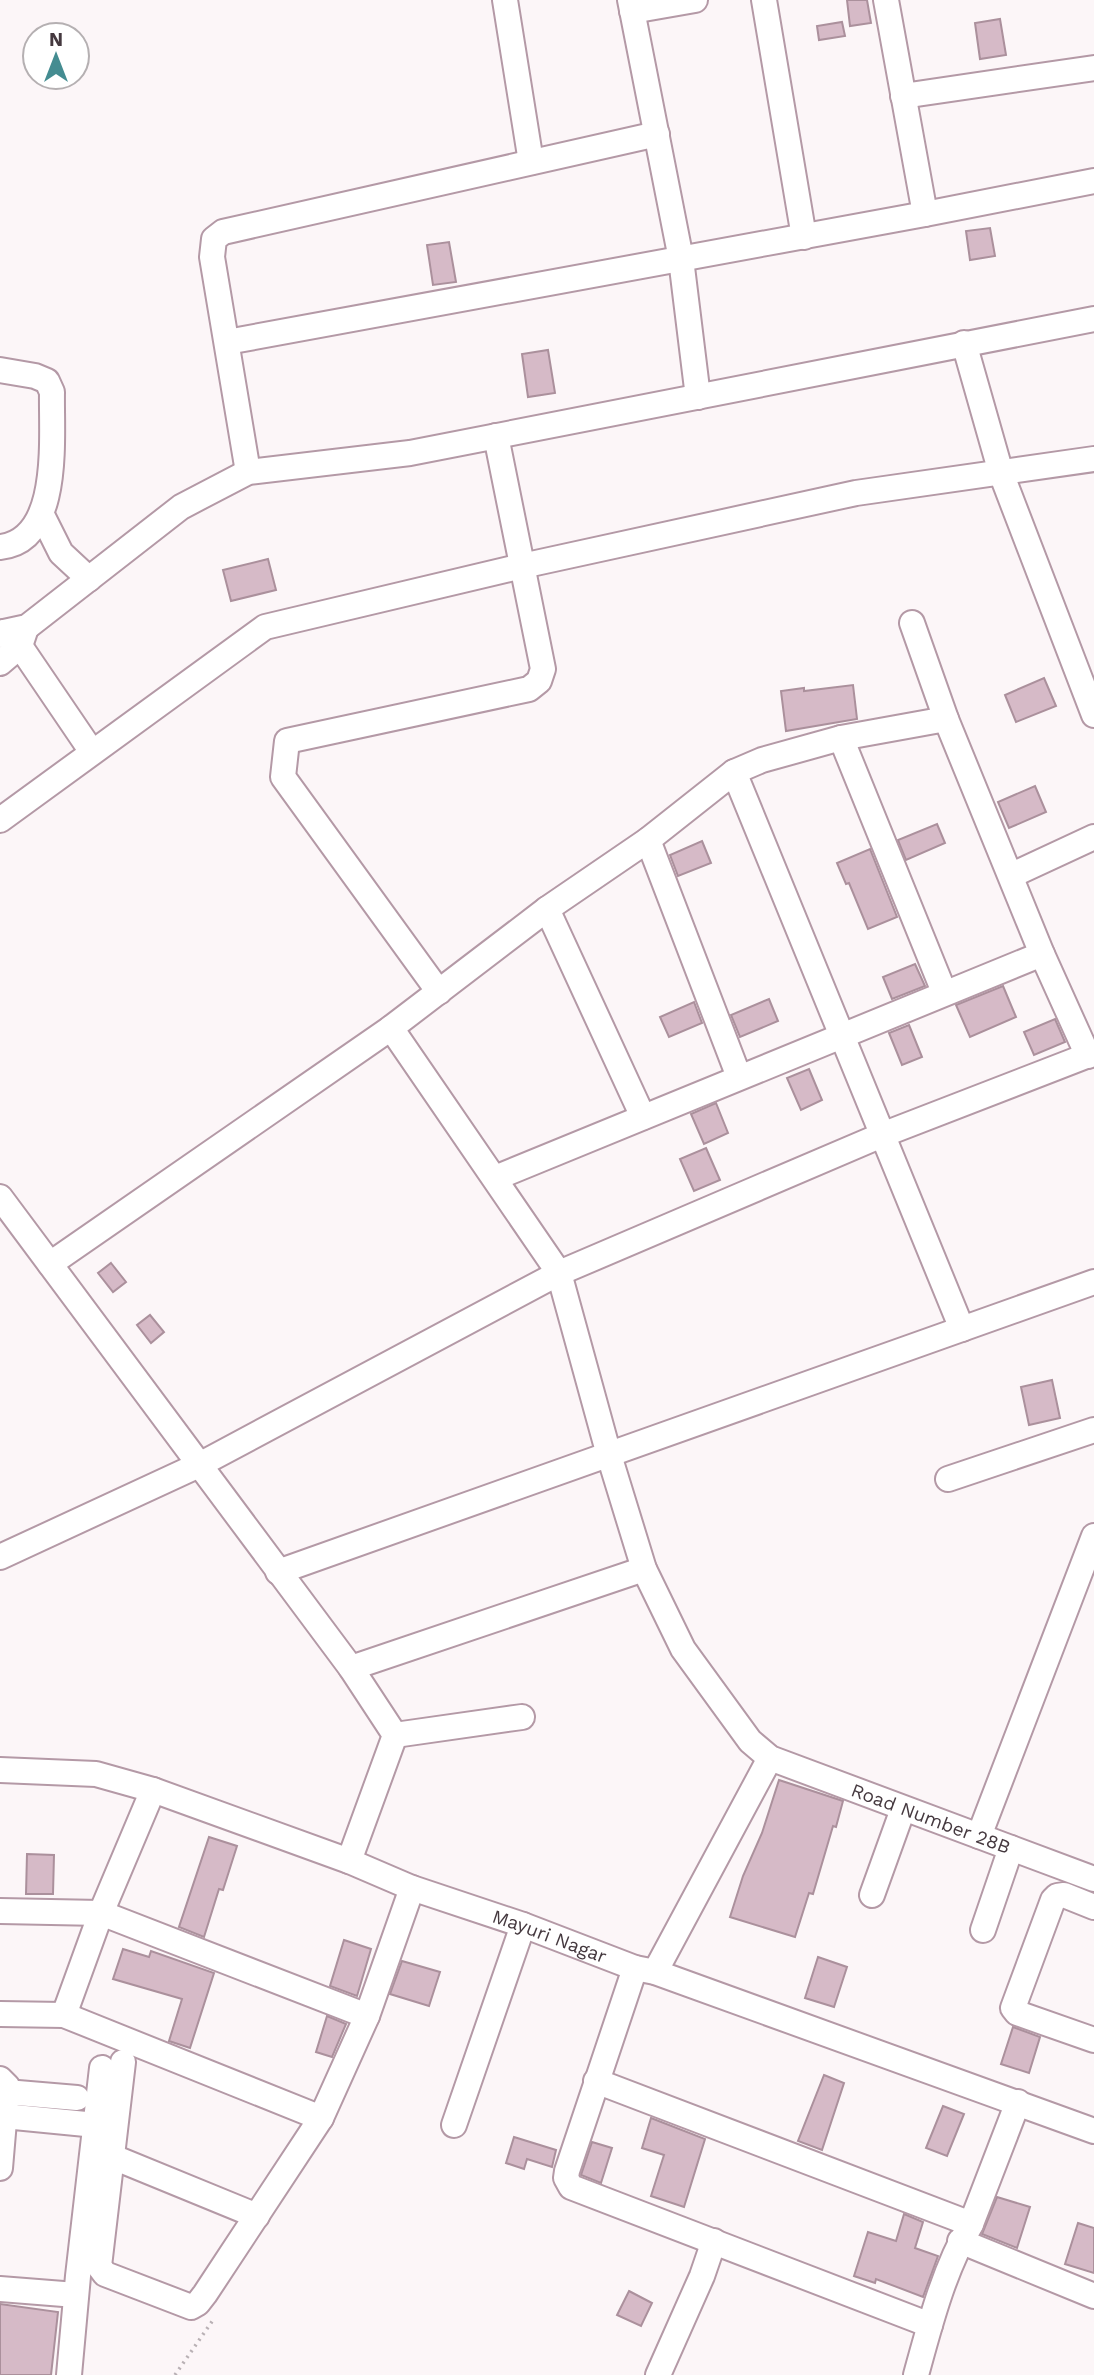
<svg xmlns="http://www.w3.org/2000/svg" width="1094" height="2375" font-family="'Work Sans',sans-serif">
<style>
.building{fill:#d6bac7;stroke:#ab909c;stroke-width:2}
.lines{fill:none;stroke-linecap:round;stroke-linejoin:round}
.minor-casing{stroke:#b499a6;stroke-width:28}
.path{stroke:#b9b1b5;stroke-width:3.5;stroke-dasharray:2 5;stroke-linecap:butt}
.minor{stroke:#fff;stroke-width:24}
.labels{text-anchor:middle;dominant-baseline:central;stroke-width:5;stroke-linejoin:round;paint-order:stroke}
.street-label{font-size:19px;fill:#45393f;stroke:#fff}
</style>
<rect width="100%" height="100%" fill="#fcf6f8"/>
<g class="building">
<path d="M847 0H867L871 23 850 26Z"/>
<path d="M1000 19 1006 55 980 59 975 23Z"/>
<path d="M842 22 845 36 819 40 817 26Z"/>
<path d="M990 228 995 256 970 260 966 231Z"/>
<path d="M449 242 456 282 433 285 427 245Z"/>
<path d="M548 350 555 393 528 397 522 354Z"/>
<path d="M268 559 276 590 231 601 223 570Z"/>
<path d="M1044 678 1056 706 1016 722 1005 695Z"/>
<path d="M853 685 857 719 786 731 781 691 804 688V691Z"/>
<path d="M1035 786 1046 812 1009 828 998 802Z"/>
<path d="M937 824 945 843 906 860 898 840Z"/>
<path d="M702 841 711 863 678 876 670 855Z"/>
<path d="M870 849 897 917 868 929 849 883 846 884 837 863Z"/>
<path d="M915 964 925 986 892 999 883 977Z"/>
<path d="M1003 986 1016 1017 970 1037 956 1005Z"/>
<path d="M769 999 778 1021 740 1037 731 1015Z"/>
<path d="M694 1002 702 1023 669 1037 660 1017Z"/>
<path d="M1055 1019 1065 1042 1034 1055 1024 1032Z"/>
<path d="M909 1025 922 1057 902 1065 889 1033Z"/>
<path d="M809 1069 822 1100 801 1110 787 1078Z"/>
<path d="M716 1103 728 1133 704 1144 691 1114Z"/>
<path d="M706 1148 720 1180 694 1191 680 1159Z"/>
<path d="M111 1263 126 1282 113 1292 98 1273Z"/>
<path d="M150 1315 164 1332 151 1343 137 1325Z"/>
<path d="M1052 1380 1060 1418 1029 1425 1021 1387Z"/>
<path d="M779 1780 843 1801 836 1827 833 1826 813 1894 809 1893 795 1937 730 1917 743 1876 762 1833Z"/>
<path d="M209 1837 237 1846 223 1890 219 1889 204 1937 179 1927Z"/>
<path d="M27 1854 54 1855 53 1894H26Z"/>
<path d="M344 1940 371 1949 357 1996 330 1986Z"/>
<path d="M123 1949 149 1957 151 1951 214 1973 190 2048 169 2041 182 1999 113 1979Z"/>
<path d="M818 1957 847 1967 834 2007 805 1998Z"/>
<path d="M402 1961 440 1972 429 2006 390 1994Z"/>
<path d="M327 2016 346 2024 332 2057 316 2052Z"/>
<path d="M1013 2027 1040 2037 1029 2073 1001 2064Z"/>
<path d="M824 2075 844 2083 822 2150 798 2141Z"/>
<path d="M943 2106 964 2114 947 2156 926 2148Z"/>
<path d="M651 2118 705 2139 684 2207 651 2196 664 2155 642 2148Z"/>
<path d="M514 2137 556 2150 552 2167 527 2159 524 2169 506 2163Z"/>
<path d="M592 2142 612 2148 601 2183 581 2175Z"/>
<path d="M997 2197 1030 2207 1017 2248 982 2234Z"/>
<path d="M904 2214 923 2222 915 2248 938 2256 923 2297 876 2279 875 2283 854 2276 868 2232 896 2241Z"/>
<path d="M1078 2223 1094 2228V2273L1065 2264Z"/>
<path d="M629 2291 652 2303 641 2326 617 2315Z"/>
<path d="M0 2304 58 2312 51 2375H0Z"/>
</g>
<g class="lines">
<g class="minor-casing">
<g id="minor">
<path d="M505 0 531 162"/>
<path d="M630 0 681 259 698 397"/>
<path d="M764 0 804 237"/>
<path d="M886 0 925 214"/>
<path d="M632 11 695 0"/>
<path d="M903 96 1094 68"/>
<path d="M227 342 925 214 1094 181"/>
<path d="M964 343 1001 473 1094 715"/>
<path d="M0 370 35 376 47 381 52 392C51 436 62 541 0 547"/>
<path d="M248 472 212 257 214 239 223 232 657 134"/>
<path d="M42 515 61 553 89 579"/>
<path d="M912 623 946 719 1042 954 1088 1056"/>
<path d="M4 632 20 646 92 752"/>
<path d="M0 635 4 632 27 627 181 507 248 472 410 453 1094 319"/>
<path d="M0 663 20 646 25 631"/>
<path d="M841 738 944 992"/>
<path d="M734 772 962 1329"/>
<path d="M0 820 265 627 522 566 856 493 1094 459"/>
<path d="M648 840 739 1077"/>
<path d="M1012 875 1094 837"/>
<path d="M547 909 643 1117"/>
<path d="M439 992 283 777 287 741 529 689 539 681 543 669 496 436"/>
<path id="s1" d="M391 1028 559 1273 609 1455 644 1569 683 1649 750 1741 770 1758 1094 1879"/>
<path d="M495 1178 1042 954"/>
<path d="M0 1197 351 1668 395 1735 349 1861"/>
<path d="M50 1264 391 1028 547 909 648 840 734 772 762 760 841 738 946 719"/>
<path d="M948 1479 1094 1430"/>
<path d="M0 1557 201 1464 559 1273 882 1135 1094 1053"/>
<path d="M278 1572 1094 1282"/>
<path d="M351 1668 644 1569"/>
<path d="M395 1735 522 1717"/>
<path id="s2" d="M0 1770 96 1774 153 1790 349 1861 412 1888 523 1925 635 1968 655 1972 1094 2131"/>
<path d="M979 1836 1094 1536"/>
<path d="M872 1895 903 1809"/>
<path d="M1094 1907 1064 1895 1057 1896 1053 1900 1013 2008 1017 2013 1094 2040"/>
<path d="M0 1911 101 1913 367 2016"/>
<path d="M983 1930 1011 1848"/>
<path d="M635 1968 567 2171 566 2178 571 2187 930 2325"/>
<path d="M655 1972 770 1758"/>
<path d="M0 2014 64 2015 101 1913 153 1790"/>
<path d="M64 2015 321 2118"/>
<path d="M123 2062 99 2266 105 2274 191 2307 198 2303 205 2294 321 2118 367 2016 412 1888"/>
<path d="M0 2079 7 2086 0 2168"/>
<path d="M596 2081 971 2224"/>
<path d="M6 2092 77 2098"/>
<path d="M4 2116 96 2125"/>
<path d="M454 2125 523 1925"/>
<path d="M113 2157 257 2216"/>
<path d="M960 2241 1094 2296"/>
<path d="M0 2289 76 2295"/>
<path d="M69 2375 78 2276 102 2068"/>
<path d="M658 2375 702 2276 714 2241"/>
<path d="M916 2375C930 2324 944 2269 971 2224L1018 2102"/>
</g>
</g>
<path class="path" d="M175 2375 213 2320"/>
<use href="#minor" class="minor"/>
</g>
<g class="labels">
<g class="street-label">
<text stroke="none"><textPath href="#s1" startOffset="1006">Road Number 28B</textPath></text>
<text stroke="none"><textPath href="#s2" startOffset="578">Mayuri Nagar</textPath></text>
</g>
</g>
<g transform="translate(56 56)"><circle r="33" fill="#ffffff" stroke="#b5b0b2" stroke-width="2"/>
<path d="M0-5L12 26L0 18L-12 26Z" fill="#448c91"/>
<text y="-10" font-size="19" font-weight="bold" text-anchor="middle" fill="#45393f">N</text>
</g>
</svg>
